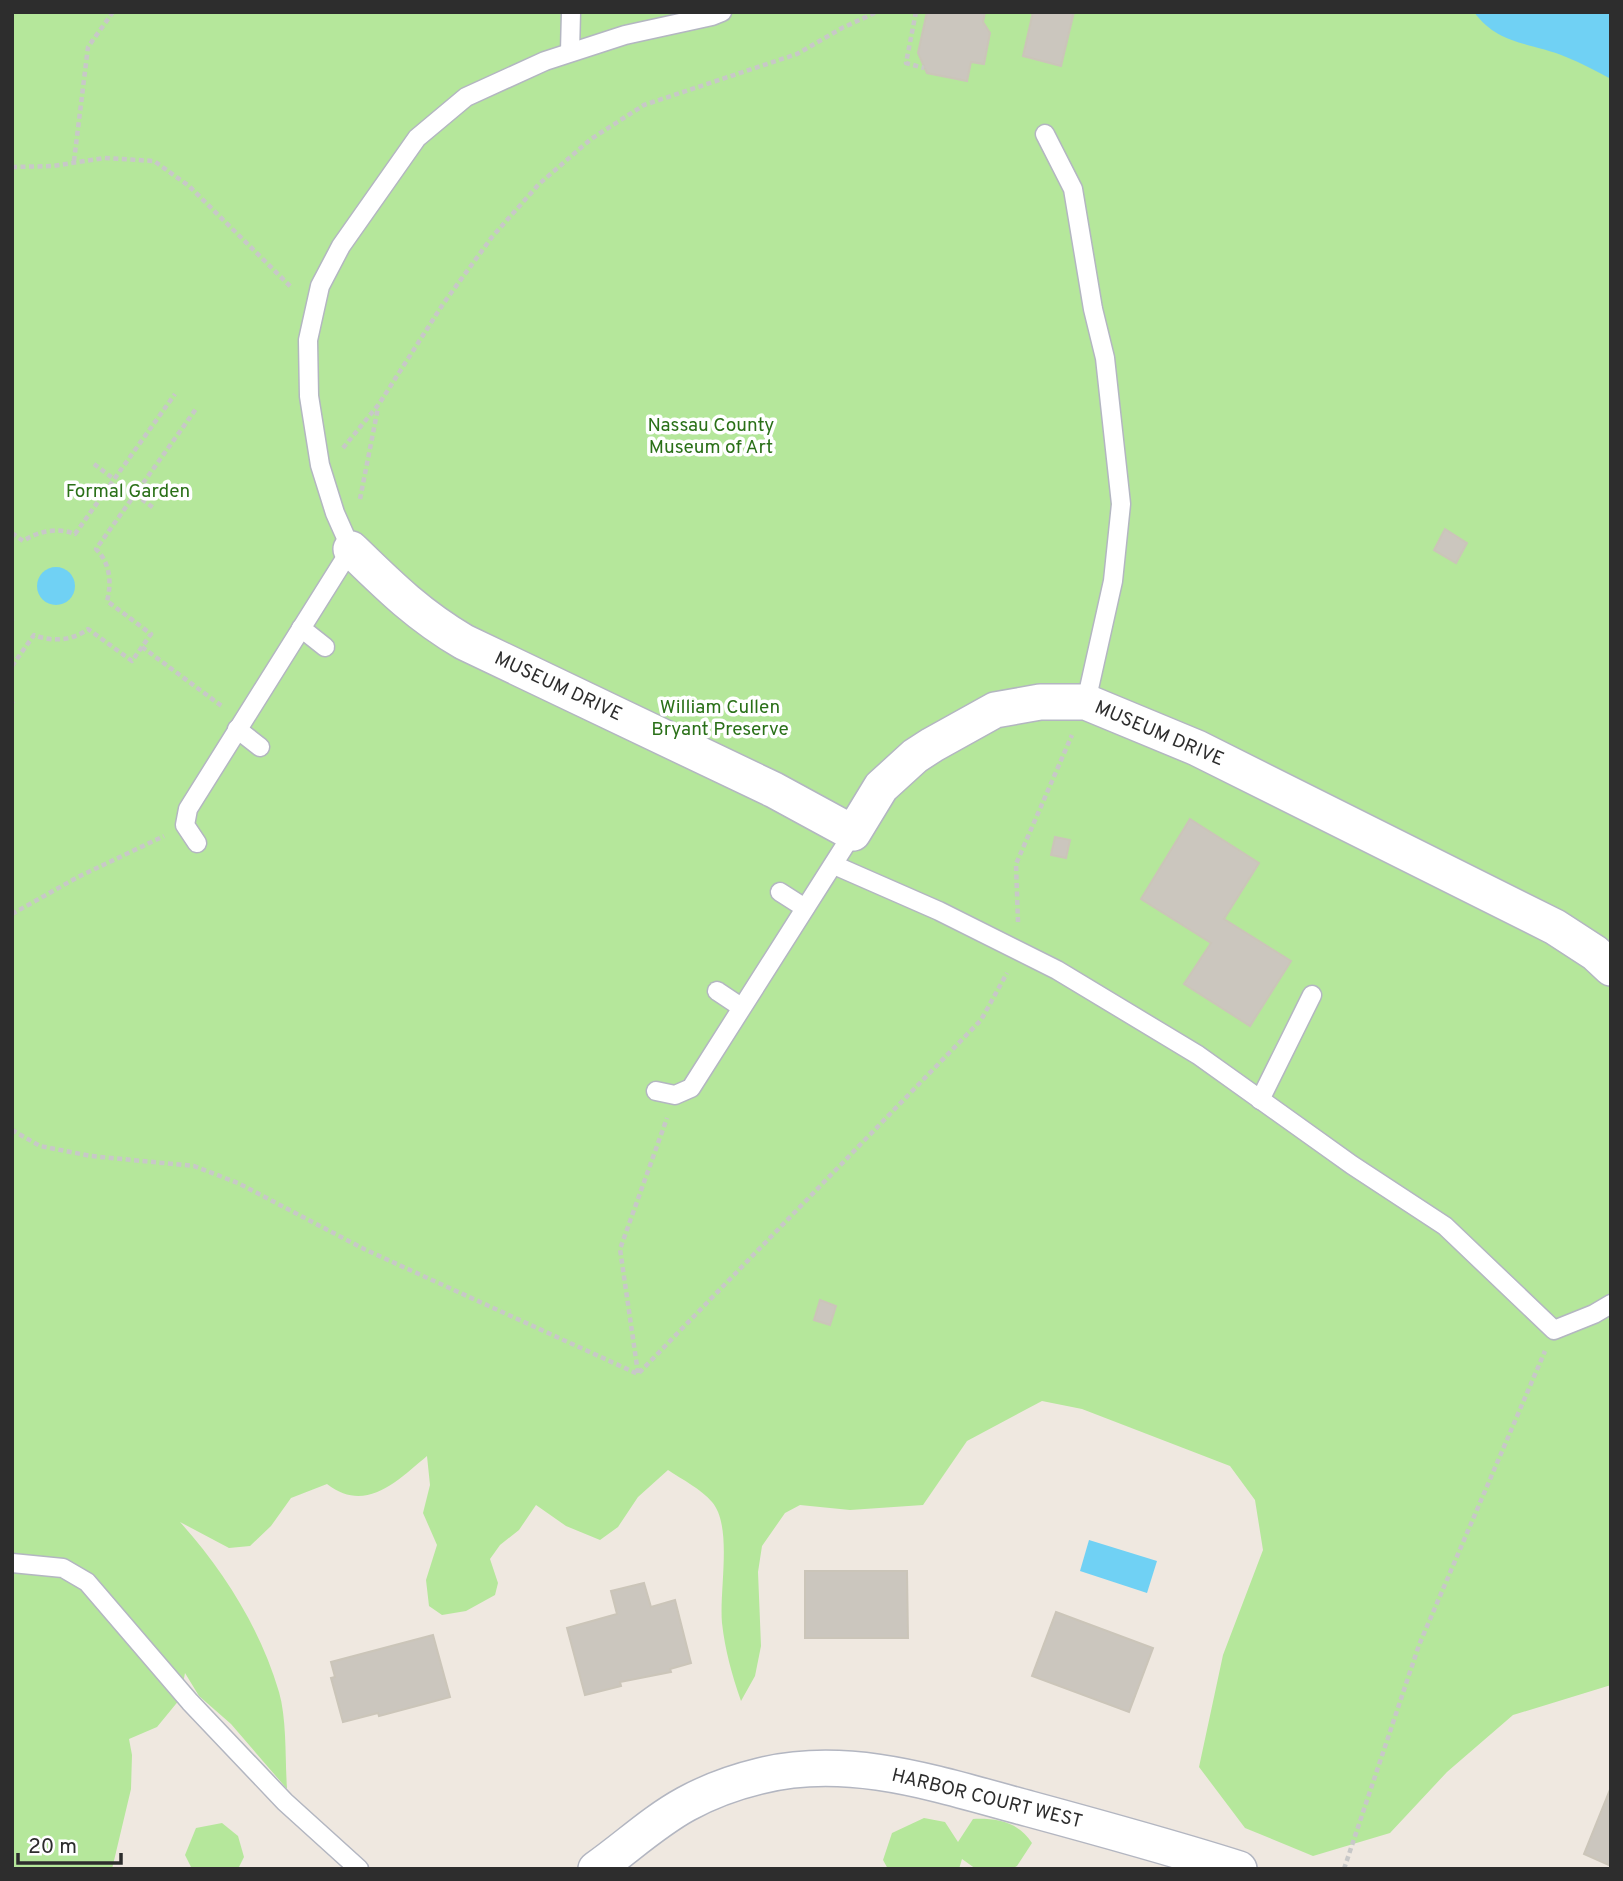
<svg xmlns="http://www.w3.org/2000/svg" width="1623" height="1881" font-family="Overpass,sans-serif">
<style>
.green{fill:#b5e79b}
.water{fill:#70d1f4}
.building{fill:#cbc6be;stroke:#cbc5b9;stroke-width:2}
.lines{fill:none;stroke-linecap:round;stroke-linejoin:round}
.service-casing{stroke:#b3b6c1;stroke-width:21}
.minor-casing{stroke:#b3b6c1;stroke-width:38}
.path{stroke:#c8c8c8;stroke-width:4.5;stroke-dasharray:5 3.5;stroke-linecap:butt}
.service{stroke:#fff;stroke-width:18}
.minor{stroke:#fff;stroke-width:35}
.labels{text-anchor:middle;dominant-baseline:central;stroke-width:7;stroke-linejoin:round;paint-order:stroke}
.park-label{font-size:19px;fill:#2a7018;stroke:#fff}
.street-label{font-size:19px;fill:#2d2d2d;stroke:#fff}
</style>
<rect width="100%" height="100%" fill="#efe8e0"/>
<g class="green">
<path d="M12 12H1611V1685L1513 1715 1447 1772 1390 1833 1313 1856 1245 1828 1199 1767 1223 1655 1263 1550 1255 1500 1230 1466 1082 1409 1042 1401 967 1441 923 1505 850 1510 800 1505 785 1513 762 1546 758 1572 761 1646 755 1676 741 1701C732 1675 725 1650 722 1623 719 1590 733 1526 712 1502 701 1489 683 1480 668 1470L638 1497 618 1527 600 1540 566 1526 536 1505 519 1530 500 1545 490 1559 498 1583 495 1595 466 1611 442 1615 429 1606 426 1580 437 1545 423 1513 430 1485 427 1456C397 1481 366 1514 327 1484L291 1498 271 1526 250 1546 229 1548 180 1522C224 1571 260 1628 279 1692 287 1720 285 1759 287 1789L231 1724 199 1696 185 1673 180 1699 157 1727 129 1739 132 1755 131 1789 112 1869H12Z"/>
<path d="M924 1818 945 1822 958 1842 973 1819C996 1818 1019 1822 1032 1843L1017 1866 1011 1869H976L962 1859 959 1869H888L883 1860 892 1833Z"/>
<path d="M222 1823 238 1836 244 1857 238 1869H192L185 1855 196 1828Z"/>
</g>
<g class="water">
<path d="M1474 12H1611V79C1596 71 1581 63 1566 57 1531 42 1499 46 1474 12Z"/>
<circle cx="56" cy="586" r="19"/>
<path d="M1089 1540 1157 1561 1147 1593 1080 1571Z"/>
</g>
<g class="building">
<path d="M927 12H985L983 22 990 33 984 64 971 62 967 81 927 73 918 53Z"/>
<path d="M1033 12H1074L1061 66 1023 56Z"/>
<path d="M1445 529 1467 543 1456 563 1434 550Z"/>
<path d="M1190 819 1259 863 1224 919 1291 961 1250 1026 1184 984 1211 943 1141 899Z"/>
<path d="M1055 837 1070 840 1066 858 1051 855Z"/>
<path d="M820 1300 836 1306 830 1325 814 1320Z"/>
<path d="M805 1571H907L908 1638H805Z"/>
<path d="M644 1583 651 1607 675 1600 691 1663 670 1669 671 1672 620 1682 621 1686 585 1695 567 1628 617 1614 611 1591Z"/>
<path d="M1056 1612 1153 1648 1129 1712 1032 1676Z"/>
<path d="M433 1635 450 1697 379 1716 378 1713 343 1722 331 1678 335 1677 331 1662Z"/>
<path d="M1611 1787V1866L1584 1854Z"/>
</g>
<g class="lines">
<g class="service-casing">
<g id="service">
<path d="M570 52 571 12"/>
<path d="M1045 134 1073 189 1093 309 1105 358 1121 504 1113 581 1086 702"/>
<path d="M301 628 325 647"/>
<path d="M237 729 260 747"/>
<path d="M197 843 185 825 188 809 351 549 335 513 320 465 309 396 308 340 320 286 341 246 417 138 466 97 545 61 625 35 712 16 722 12"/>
<path d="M834 865 939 911 1057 970 1198 1055 1352 1165 1445 1226 1554 1330 1594 1314 1611 1304"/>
<path d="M780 892 805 908"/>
<path d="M717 991 741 1007"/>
<path d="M656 1091 675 1095 691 1088 853 833"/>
<path d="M1260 1100 1312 995"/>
<path d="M12 1563 63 1568 87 1582 190 1702 285 1802 359 1869"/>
</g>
</g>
<g class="minor-casing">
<g id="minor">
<path d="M351 549C389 586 418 615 464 642L774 790 853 833 881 787 915 756 932 745 995 710 1040 702H1086L1197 748 1555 927 1595 953 1611 968"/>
<path d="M596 1869C626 1848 653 1822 686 1804 708 1792 735 1782 760 1776 851 1753 943 1786 1030 1809 1100 1828 1170 1847 1239 1869"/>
</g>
</g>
<g class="path">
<path d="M916 12 906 63 924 68"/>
<path d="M74 161 88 47 113 12"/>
<path d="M12 167 53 166 104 158 154 161 189 186 292 288"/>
<path d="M343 448 379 404 443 304 492 237 539 184 591 139 644 105 797 54 842 28 877 12"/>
<path d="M94 464 114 479"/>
<path d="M135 494 155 509"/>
<path d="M360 499 378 408"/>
<path d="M12 533 23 541C39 531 57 527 75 534L175 394"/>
<path d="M12 619V621"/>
<path d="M142 647 223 707"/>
<path d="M12 666 34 635C52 642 72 641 88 629L132 661 151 634 107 601C112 582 110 563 96 549L196 409"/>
<path d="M12 703 14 704"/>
<path d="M12 914 78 877 164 836"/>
<path d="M1018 922 1016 864 1072 735"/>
<path d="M12 1130 40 1146 91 1156 194 1166 238 1183 364 1249 638 1374 981 1020 1007 973"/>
<path d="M638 1373 620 1249 667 1118"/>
<path d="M1344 1869 1419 1645 1545 1351"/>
</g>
<use href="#service" class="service"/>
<use href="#minor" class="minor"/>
</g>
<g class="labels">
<g class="park-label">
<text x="711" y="426">Nassau County<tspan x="711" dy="22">Museum of Art</tspan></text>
<text x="128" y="492">Formal Garden</text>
<text x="720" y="708">William Cullen<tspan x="720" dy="22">Bryant Preserve</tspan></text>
</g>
<g class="street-label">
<text transform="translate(558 687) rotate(25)">MUSEUM DRIVE</text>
<text transform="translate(1159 734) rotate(23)">MUSEUM DRIVE</text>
<text transform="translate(987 1799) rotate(14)">HARBOR COURT WEST</text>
</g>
</g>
<rect width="1623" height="1881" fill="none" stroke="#2d2d2d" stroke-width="28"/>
<path d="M18 1853v10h103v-10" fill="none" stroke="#2d2d2d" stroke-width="3.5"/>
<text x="28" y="1853" font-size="21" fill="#2d2d2d" stroke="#ffffff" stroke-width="5" paint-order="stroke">20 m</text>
</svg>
